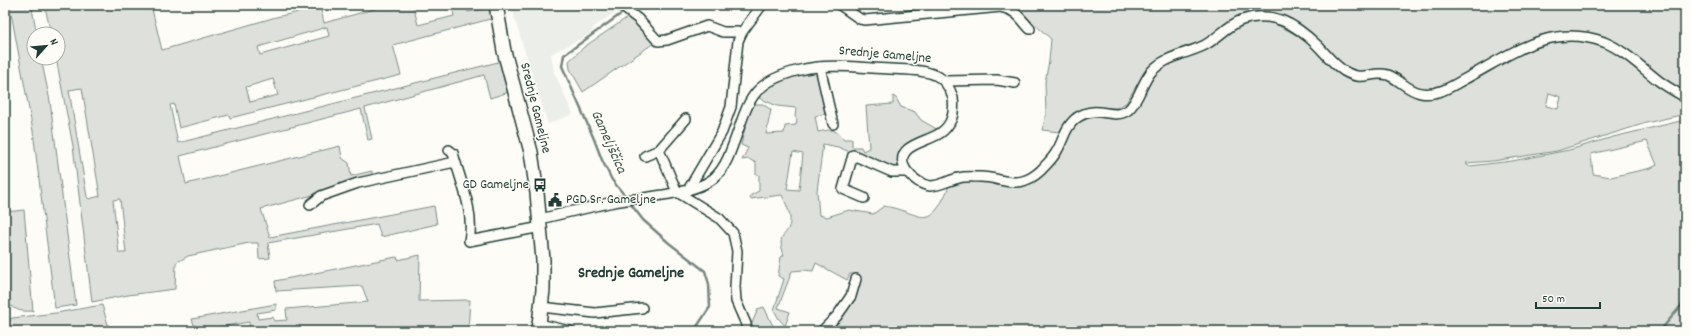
<svg xmlns="http://www.w3.org/2000/svg" width="1690" height="336" font-family="Dekko,sans-serif">
<style>
.built{fill:#eceee9}
.green{fill:#dde0db;stroke:#7e8e88;fill-rule:evenodd}
.lines{fill:none;stroke-linecap:round;stroke-linejoin:round}
.stream{stroke:#75877f;stroke-width:2.5}
.street-casing{stroke:#1f3d34;stroke-width:12}
.secondary-casing{stroke:#1f3d34;stroke-width:16}
.street{stroke:#fdfcf7;stroke-width:9}
.secondary{stroke:#fdfcf7;stroke-width:13}
.labels{text-anchor:middle;dominant-baseline:central;stroke-width:3;stroke-linejoin:round;paint-order:stroke}
.street-label{font-size:14px;fill:#1f3d34;stroke:#fdfcf7}
.poi-label{font-size:14px;fill:#1f3d34;stroke:#fdfcf7;text-anchor:end}
.water-label{font-size:15px;font-style:italic;fill:#435c53;stroke:#fdfcf7}
.quarter-label{font-size:16px;font-weight:bold;fill:#1f3d34;stroke:#fdfcf7}
</style>
<rect width="100%" height="100%" fill="#fdfcf7"/>
<filter id="ink" filterUnits="userSpaceOnUse"><feTurbulence type="fractalNoise" baseFrequency=".025" numOctaves="2"/><feDisplacementMap in="SourceGraphic" scale="8" xChannelSelector="R" yChannelSelector="G"/><feConvolveMatrix kernelMatrix="1 2 1 2 8 2 1 2 1" color-interpolation-filters="sRGB"/></filter>
<g filter="url(#ink)">
<path class="built" d="M524 5H615L620 9 594 27 590 34 551 54 554 72 573 114 548 124 515 20 513 9Z"/>
<g class="green">
<path d="M5 5H151L162 50 276 17 317 8 316 5H320L324 23 388 5H413L418 25 454 16 452 5H466L468 12 485 9V5H491L494 18 393 45 401 75 230 118 229 115 179 128 174 104 170 105 178 143 502 61 509 92 490 98 484 75 365 108 372 139 368 140 361 109 180 156 186 184 340 146 342 158 349 163 351 176 372 171V179L261 209 270 237 434 206 437 224 381 237 377 224 268 243 270 258 259 259 258 243H249L188 256 176 263 175 289 128 295 92 302 73 146 56 58H58V34H51L45 7 32 9 37 34H34V58H41L50 101 76 305 55 308 33 131 11 13 10 10 5 12ZM327 27 329 36 260 55 258 47ZM273 79 278 95 250 102 246 87ZM82 88 100 196 89 199 87 197 69 90ZM120 199 126 253H119L113 200Z"/>
<path d="M1013 5H1685V92C1671 84 1658 75 1645 65 1635 58 1626 49 1615 44 1584 26 1548 28 1517 45 1490 60 1464 80 1434 88 1415 93 1400 73 1384 70 1376 68 1364 72 1357 74L1339 63 1313 34 1297 22 1272 13H1253L1225 26 1202 41 1176 50 1156 61 1144 73 1126 103 1116 108 1088 107 1073 113 1059 132 1042 130 1046 115 1045 82 1049 61 1051 39Z"/>
<path d="M628 17 654 43 583 92 570 69 569 61 584 47Z"/>
<path d="M1267 21C1282 27 1297 34 1310 45 1322 56 1333 74 1349 79 1363 83 1372 77 1385 77L1433 97C1440 95 1447 94 1453 91 1506 66 1552 19 1613 52 1622 57 1629 64 1637 70 1652 82 1667 94 1685 102V114L1646 123 1557 151 1493 161 1466 163 1470 166 1512 161 1569 150 1613 137 1685 120V331H827L851 287 854 274H850L847 280 816 263 813 271 804 270 792 271 778 308 790 312 785 326 779 319 774 310 784 279 778 276 781 257 784 255C776 232 787 238 790 223 791 213 786 204 782 195L750 199 751 195 759 191V175L756 174V163L749 159 742 160 748 148 741 145 747 119 754 104H763L771 110 766 134 784 133 785 126 796 125 797 119 795 117 796 108 777 106 757 97C772 80 795 76 817 70L826 114 815 116 818 132C833 129 833 128 844 139H852V147H861L863 151 869 148 866 106 893 104V96L896 98 901 107 915 112 921 120 940 131 901 151 898 162 899 168 894 171 838 147 823 144 817 191 819 215 827 217 849 210 873 214 884 206C922 212 929 235 949 186L961 181 984 180 1014 187 1027 183 1059 156 1068 140 1071 129 1079 121 1091 115 1117 118 1127 115 1133 112 1138 103 1143 90 1159 69 1244 23ZM1549 93 1561 97 1558 109 1546 106ZM1647 141 1657 165 1651 168 1611 177 1593 174 1591 154ZM793 152 803 154 799 190 787 189Z"/>
<path d="M24 210 33 311C20 312 12 310 5 299V212Z"/>
<path d="M420 255 419 301 470 300 468 331H250L249 322 196 331 192 319 276 304V310L257 313 258 319 273 317 274 321 287 320 286 309 368 302 362 286 276 291 275 281 391 258 397 257 398 260Z"/>
<path d="M102 305 110 331H5V323L12 318 56 313Z"/>
<path d="M764 307 773 326 782 331H751L753 328 752 323 758 309Z"/>
</g>
<g class="lines">
<g class="stream">
<path d="M625 11 564 55 562 66 594 139 602 160 612 180 626 197"/>
<path d="M630 203 643 220 669 243 705 271 709 284 710 307 694 331"/>
<path d="M1660 331 1685 301"/>
</g>
<g class="street-casing">
<g id="street">
<path d="M620 5 638 19 658 41 667 40 707 26 723 32H742"/>
<path d="M840 5 860 19 865 20 1001 7C1016 10 1020 18 1030 29"/>
<path d="M820 67 833 124"/>
<path d="M945 81 997 80 1015 83"/>
<path d="M449 150 453 153C460 180 475 212 469 241L541 227"/>
<path d="M659 150 677 192 719 218 733 233 737 251 735 287 736 301 746 324V331"/>
<path d="M645 156 659 150 686 119"/>
<path d="M688 190 722 132 731 107 738 41 742 32 762 5"/>
<path d="M864 198 843 189 853 155 892 172H906"/>
<path d="M310 205 321 196 358 183 455 162"/>
<path d="M540 219C565 213 590 207 614 202 640 197 698 195 716 176 722 170 728 159 731 150 749 105 746 83 800 70 829 63 861 68 890 69 905 70 922 69 935 75 945 79 950 88 953 98 954 106 954 113 951 120 943 139 922 138 908 149 892 163 915 184 930 186 940 186 949 180 959 178 966 176 974 177 981 177 996 177 1012 186 1026 180 1032 178 1040 172 1044 167 1049 162 1055 155 1058 149 1064 138 1066 125 1078 117 1098 104 1113 121 1128 110 1138 102 1142 83 1151 72 1165 56 1187 54 1205 45 1218 38 1228 25 1242 20 1273 10 1295 24 1317 45 1326 54 1333 64 1344 71 1364 83 1371 70 1388 75 1399 79 1408 91 1421 93 1436 96 1451 87 1463 80 1509 56 1549 22 1604 42 1624 50 1642 68 1659 81 1667 87 1676 92 1685 97"/>
<path d="M541 307 595 313 642 308"/>
<path d="M539 324 570 331"/>
<path d="M822 331 837 316 851 296 856 279"/>
</g>
</g>
<g class="secondary-casing">
<path id="secondary" d="M496 5 504 51 531 152 537 193 543 260V290L539 324 537 331"/>
</g>
<use href="#street" class="street"/>
<use href="#secondary" class="secondary"/>
</g>
</g>
<defs>
<g id="bus-bare" transform="scale(1.08)"><path d="M-5-6H5V4H4V6H2V4H-2V6H-4V4H-5ZM-3.5-4V0h7V-4ZM-3.5 1.2v1.5H-2V1.2ZM2 1.2v1.5H3.5V1.2Z" fill="#1f3d34" stroke="#fdfcf7" stroke-width="2.5" paint-order="stroke"/></g>
<g id="civic-bare" transform="scale(1.08)"><path d="M-.6-6.5H3V-4.5H.6V-3L4-1V1h2V6H-6V1h2V-1L-.6-3ZM-1.2 2.5V6h2.4V2.5Z" fill="#1f3d34" stroke="#fdfcf7" stroke-width="2.5" paint-order="stroke"/></g>
</defs>
<g fill-rule="evenodd">
<use href="#bus-bare" x="540" y="185"/>
<use href="#civic-bare" x="555" y="200"/>
</g>
<g class="labels">
<g class="street-label">
<text transform="translate(885 55) rotate(5)">Srednje Gameljne</text>
<text transform="translate(535 108) rotate(76)">Srednje Gameljne</text>
</g>
<g class="poi-label">
<text x="529" y="185">GD Gameljne</text>
<text x="566" y="200" text-anchor="start">PGD Sr. Gameljne</text>
</g>
<g class="water-label">
<text transform="translate(608 142) rotate(66)">Gameljščica</text>
</g>
<g class="quarter-label">
<text x="631" y="273">Srednje Gameljne</text>
</g>
</g>
<rect width="1690" height="336" fill="none" stroke="#fdfcf7" stroke-width="20"/>
<rect x="10" y="10" width="1670" height="316" fill="none" stroke="#1f3d34" stroke-width="1.5" filter="url(#ink)"/>
<g transform="translate(46 46) rotate(63)"><circle r="19" fill="#fdfcf7" stroke="#a4b0a9"/>
<path d="M0-3L7 15L0 10L-7 15Z" fill="#1f3d34"/>
<text y="-6" font-size="11" font-weight="bold" text-anchor="middle" fill="#1f3d34">N</text>
</g>
<path d="M1536 302v6h64v-6" fill="none" stroke="#1f3d34" stroke-width="2"/>
<text x="1542" y="302" font-size="12" fill="#1f3d34" stroke="#fdfcf7" stroke-width="3" paint-order="stroke">50 m</text>
</svg>
